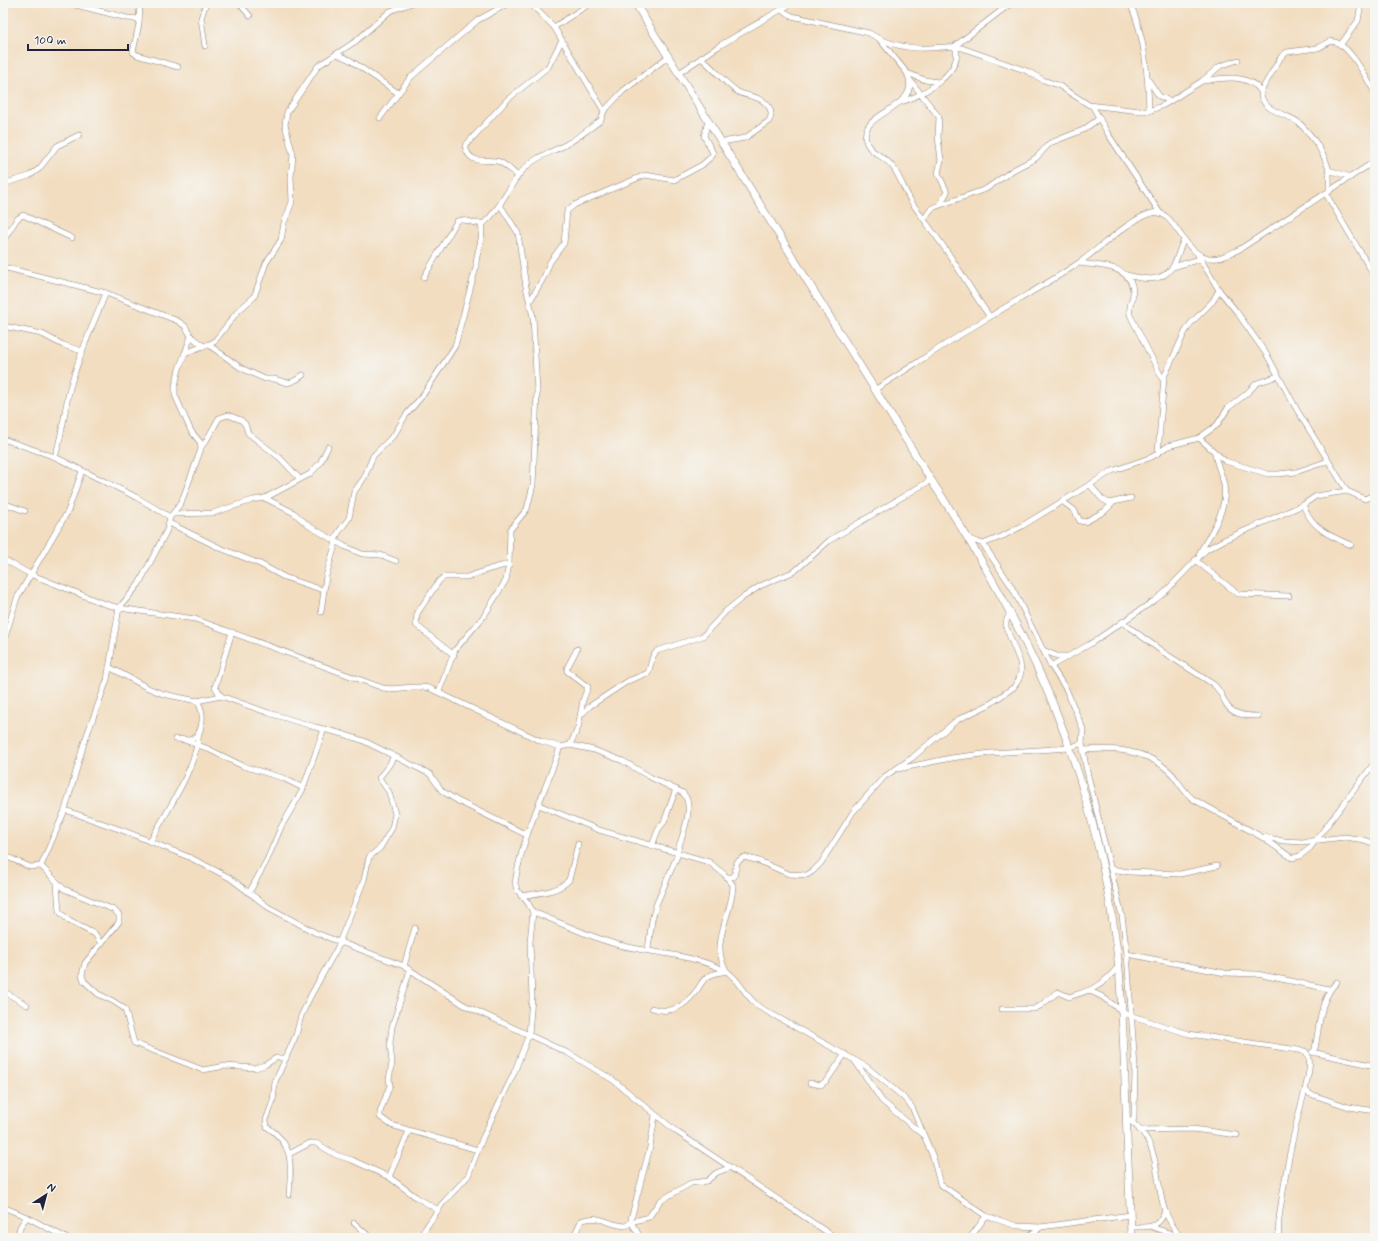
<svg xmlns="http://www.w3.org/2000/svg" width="1378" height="1241" font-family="Mynerve,sans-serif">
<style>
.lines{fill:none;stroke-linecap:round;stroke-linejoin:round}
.street-casing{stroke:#8a807e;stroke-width:6}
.secondary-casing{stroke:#8a807e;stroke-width:8}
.street{stroke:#fff;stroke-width:5}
.secondary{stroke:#fff;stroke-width:7}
</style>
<rect width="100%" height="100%" fill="#f6f6f2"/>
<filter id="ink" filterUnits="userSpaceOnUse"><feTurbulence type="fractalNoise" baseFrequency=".025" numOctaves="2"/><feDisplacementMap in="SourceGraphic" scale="8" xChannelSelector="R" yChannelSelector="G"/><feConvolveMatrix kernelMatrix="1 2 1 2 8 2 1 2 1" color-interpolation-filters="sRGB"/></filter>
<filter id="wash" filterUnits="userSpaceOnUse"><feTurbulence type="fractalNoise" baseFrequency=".012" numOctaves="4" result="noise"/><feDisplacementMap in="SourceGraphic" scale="16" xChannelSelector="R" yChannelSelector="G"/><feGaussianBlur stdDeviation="0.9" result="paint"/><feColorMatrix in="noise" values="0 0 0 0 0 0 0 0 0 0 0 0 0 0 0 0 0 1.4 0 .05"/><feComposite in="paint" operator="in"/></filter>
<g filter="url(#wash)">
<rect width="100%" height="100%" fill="#f2ddc0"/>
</g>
<g filter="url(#ink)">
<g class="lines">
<g class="street-casing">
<g id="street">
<path d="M140 3 139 24 133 52 137 55 178 67"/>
<path d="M239 3 250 16"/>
<path d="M1130 3C1145 36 1148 75 1149 111"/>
<path d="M76 5 127 18 139 19"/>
<path d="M781 10 792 16 869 33C887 44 907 49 928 48 940 48 950 45 962 48L1027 71 1043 80 1058 85 1089 105 1140 111H1149L1164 105 1202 81 1220 66 1238 60"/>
<path d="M554 27 591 3"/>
<path d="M880 40 907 73C924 110 858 110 866 141 869 153 885 156 892 166 900 176 904 190 911 201 922 218 935 234 946 250 961 272 974 295 990 317"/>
<path d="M1341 44 1358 21 1361 3"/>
<path d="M205 46 201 18 206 3"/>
<path d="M336 54 350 60 398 93"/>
<path d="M701 58C714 68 724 83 738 92 748 97 762 96 769 107 772 112 772 116 769 121L745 138 722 142"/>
<path d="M679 73 719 46 792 3"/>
<path d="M907 73 925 80 938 82"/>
<path d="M910 80 939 117 938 137 941 160 938 173 947 192 941 203"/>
<path d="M1149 81 1159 96 1170 101"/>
<path d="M1203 81C1223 78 1247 73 1261 91"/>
<path d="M901 102C922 96 965 72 955 46L1011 3"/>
<path d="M1093 107 1108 134 1160 213"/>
<path d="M604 111 623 91 669 56"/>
<path d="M380 118 410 78 426 64 478 20 509 3"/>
<path d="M1328 170 1351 177"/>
<path d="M518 176C512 171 506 165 500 162 489 157 470 168 465 146L508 99 548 67 562 40"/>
<path d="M3 184 29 176 39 169 57 146 79 135"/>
<path d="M1329 192C1329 184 1330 175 1328 167 1323 151 1311 134 1299 123 1287 113 1260 112 1261 91L1281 57 1287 52 1318 48 1331 41C1350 43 1366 78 1375 93"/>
<path d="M1326 194 1375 277"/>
<path d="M924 219 932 208 986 189 1013 170 1036 158 1050 143 1083 130 1100 118"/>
<path d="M3 241 17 219 23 215 72 238"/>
<path d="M1198 255 1219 290 1236 311 1267 355 1297 410 1347 491"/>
<path d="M1079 263C1098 266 1131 264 1133 291 1134 300 1128 303 1130 315L1164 382"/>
<path d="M3 267 106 293 178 321 185 326 191 336 203 346"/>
<path d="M1173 267 1200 259"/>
<path d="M1126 275C1143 279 1162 284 1173 266 1178 258 1179 248 1184 240"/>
<path d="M424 277 457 221C466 217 475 226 484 223 502 208 508 185 525 168 535 157 552 152 565 145 578 138 589 129 601 120L604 111 554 27 530 3"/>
<path d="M530 301 545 275 550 262 564 243 567 211 574 205 645 175 674 180 702 165 712 156 713 153 704 136 708 121"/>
<path d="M3 326 42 334 63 345 82 351"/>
<path d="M209 345 241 368 265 379H274L288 383 296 380 303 375"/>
<path d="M185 353 191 336"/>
<path d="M876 389C914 365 952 339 991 316 1020 298 1051 282 1080 262 1099 249 1131 218 1152 213 1177 207 1182 263 1218 258 1225 257 1233 252 1240 249L1375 161"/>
<path d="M1199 438 1225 461 1268 474H1278L1296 472 1328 461"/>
<path d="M3 439 55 457 136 497 170 517"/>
<path d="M202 446 206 441 219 418 228 415 241 420 245 424 248 433 280 458 300 479"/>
<path d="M1158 453 1164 377 1185 332 1191 323 1213 301 1219 290"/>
<path d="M55 457C63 433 64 411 70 388 79 355 93 324 106 293"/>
<path d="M1090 485 1102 499 1109 503 1131 498"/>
<path d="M265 498 310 474 320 463 328 447"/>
<path d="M1062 501 1074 510 1080 521 1085 522 1105 511 1112 504"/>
<path d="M3 503 25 511"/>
<path d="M1303 505C1312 528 1329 536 1351 545"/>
<path d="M173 514 213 513 253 500 265 498 294 513 309 526 344 546 362 554 381 555 396 561"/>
<path d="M169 523 220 548 260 564 284 577 323 590"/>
<path d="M970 539 983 544 1012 587 1051 666 1066 689 1083 729 1082 743 1086 767 1122 916 1127 954 1135 1067 1134 1116 1133 1122"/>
<path d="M335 541 338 533 349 518 354 492 364 478 373 456 394 435 406 415 423 395 455 346 476 267C475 253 485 238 481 224"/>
<path d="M983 544 1003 536 1022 526 1112 471 1152 457 1168 446 1199 438 1217 425 1228 408 1246 394 1257 383 1278 376"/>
<path d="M1199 554C1210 534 1228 510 1224 485 1222 474 1216 464 1215 453"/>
<path d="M3 559 30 574 102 603 119 608 195 619 383 688C398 691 413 684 429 688L541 741 560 747 570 745 594 750 623 761 650 777 683 793C696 807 681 837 677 853"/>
<path d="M1195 560 1238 594 1289 596"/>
<path d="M321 612 326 576 336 542"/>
<path d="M1122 622 1163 652 1213 684C1220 690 1221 694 1225 702 1231 715 1246 716 1258 716"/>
<path d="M3 644 17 598 68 511 82 471"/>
<path d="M1043 650 1057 656H1067"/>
<path d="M454 655 416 625 417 614 420 609 439 581 444 577H467L490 569 509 564"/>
<path d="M1051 666 1090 644 1155 600 1164 593 1207 549 1226 539 1303 505 1316 496 1347 491 1365 499 1375 494"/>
<path d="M109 667 148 688 163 694 197 701 221 696 269 713 315 727 343 734 364 741 430 774 442 791 458 801 527 835"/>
<path d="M439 691 455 650 484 616 506 580 509 564 510 530 527 509 533 485 537 392 533 317 526 287 518 233 500 205"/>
<path d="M221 696 215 687 232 632"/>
<path d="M582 714 590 706 628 681 648 673 653 656 657 651 703 636 726 611 742 598 760 586 795 571 830 540 931 480"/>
<path d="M175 739 190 740 198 736C203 724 205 712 197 701"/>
<path d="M184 740 206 748 243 766 283 778 303 788"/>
<path d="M570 745 578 728 583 700 588 687 567 671V668L577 649"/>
<path d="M1083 750C1114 748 1145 749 1169 771 1178 779 1182 791 1193 799L1260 836 1292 858 1300 856 1310 848 1375 762"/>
<path d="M898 769 951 758 991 753 1069 748 1082 743"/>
<path d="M539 805 599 830 709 862 724 874 733 885C733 914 709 942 726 970 729 974 734 977 737 981 745 991 749 999 759 1007L867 1067 902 1096 912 1107 917 1119 933 1157 940 1184 986 1216 1017 1226 1041 1227 1130 1215"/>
<path d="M65 810 127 832 191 858 230 878 268 907 316 933 404 966 464 1005 568 1053 613 1080 677 1132 836 1238"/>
<path d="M1264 837 1284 841 1302 842 1345 837 1364 840 1375 844"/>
<path d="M150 842C168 809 196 769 199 732"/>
<path d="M652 846 658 830 664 822 676 789"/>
<path d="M3 855 30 867 41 866 65 810 84 743 107 680 119 608 139 584 167 530 170 517 181 503 201 449 200 442 191 431 175 395V386L179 369 185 353 214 342 238 311 254 297 266 263 281 240 284 223 292 202 291 177 293 155 285 125 287 112 318 66 356 41 390 11 412 3"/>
<path d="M41 866 64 889 114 910 119 915V922L85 963 82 975 84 981 98 994 113 1001 125 1009 134 1043 203 1070 225 1066 255 1068 265 1065 276 1058H286"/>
<path d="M1112 869 1129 872 1180 874 1217 866"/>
<path d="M727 877H734L737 862 744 857 759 861 789 874 807 875 813 871 821 863 853 812 884 777 912 758 957 720 990 704 1014 687 1019 679 1021 672 1020 662 1006 627V622L1010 612"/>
<path d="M57 884 59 911 69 921 95 934 101 944"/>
<path d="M249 893 267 860 281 827 302 791 324 729"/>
<path d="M521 896C538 893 557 893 569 880L578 844"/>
<path d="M533 912C562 923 589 937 619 945 655 954 692 954 726 971 719 973 712 973 706 978 702 981 700 986 697 990 685 1006 672 1015 652 1008"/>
<path d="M339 943 364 880 369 857 380 848 392 828 395 814 389 792 379 778 389 765 394 756"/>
<path d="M648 949 652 920 656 905 678 854"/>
<path d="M1127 954 1225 973 1257 974 1329 989"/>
<path d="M404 966 415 928"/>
<path d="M410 970 392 1027 390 1043 392 1063 389 1079 390 1085 380 1112V1117L391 1125 478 1150"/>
<path d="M3 991 27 1005"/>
<path d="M1090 991 1101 996 1126 1014 1189 1034 1305 1051C1314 1060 1307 1078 1305 1090L1310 1094 1349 1107 1375 1111"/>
<path d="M1002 1009H1034L1040 1006 1058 992 1069 997C1094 989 1100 988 1118 967"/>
<path d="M1312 1052 1375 1066"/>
<path d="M1314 1053C1320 1029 1318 1000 1337 982"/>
<path d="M855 1061 882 1101 923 1135"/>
<path d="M810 1083 821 1085 827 1080 845 1054"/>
<path d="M1372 1110 1375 1101"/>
<path d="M1130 1121C1162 1143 1154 1180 1165 1211 1169 1221 1175 1230 1181 1238"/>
<path d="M1139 1130 1193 1129 1237 1135"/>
<path d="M409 1131 389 1177 416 1197 438 1210"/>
<path d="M289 1154 310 1143H316L336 1155 352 1160 389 1177"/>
<path d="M289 1195C291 1165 295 1145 267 1127L266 1120 273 1101 275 1082 296 1035 301 1016 311 995 340 943"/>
<path d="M3 1207 27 1217 66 1238"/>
<path d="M354 1223 371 1238"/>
<path d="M1131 1227C1147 1227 1159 1229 1165 1211"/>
<path d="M1152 1227 1180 1237"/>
<path d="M22 1238C15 1230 22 1224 27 1217"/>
<path d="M419 1238 442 1204 468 1176 483 1137 514 1073 529 1034 532 998 530 942 533 912 528 903 517 890 515 883C522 836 545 793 560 747"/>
<path d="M573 1238 581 1221C598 1213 610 1226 626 1226L631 1222 649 1217 660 1201 691 1183 707 1181 716 1173 731 1167"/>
<path d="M641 1238 631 1222V1219L650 1147 655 1116"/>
<path d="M970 1238 986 1216"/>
<path d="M1021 1238 1030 1235 1041 1227"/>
<path d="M1279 1238C1277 1225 1280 1211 1282 1198 1287 1162 1295 1126 1305 1090"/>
</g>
</g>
<g class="secondary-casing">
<path id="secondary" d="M635 3 931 480C996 579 1054 684 1086 800 1102 855 1113 912 1119 969 1123 1015 1124 1060 1126 1106 1127 1150 1130 1194 1131 1238"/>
</g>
<use href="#street" class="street"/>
<use href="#secondary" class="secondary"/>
</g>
</g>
<rect width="1378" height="1241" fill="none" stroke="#f6f6f2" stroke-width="16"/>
<g transform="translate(46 1195) rotate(36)" stroke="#f6f6f2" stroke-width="3" paint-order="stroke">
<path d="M0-3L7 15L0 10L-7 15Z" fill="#22223b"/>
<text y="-6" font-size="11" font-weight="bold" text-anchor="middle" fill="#22223b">N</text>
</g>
<path d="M28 44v6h100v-6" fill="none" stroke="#22223b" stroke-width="2"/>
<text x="34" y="44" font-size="12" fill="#22223b" stroke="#f6f6f2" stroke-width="3" paint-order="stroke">100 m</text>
</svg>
